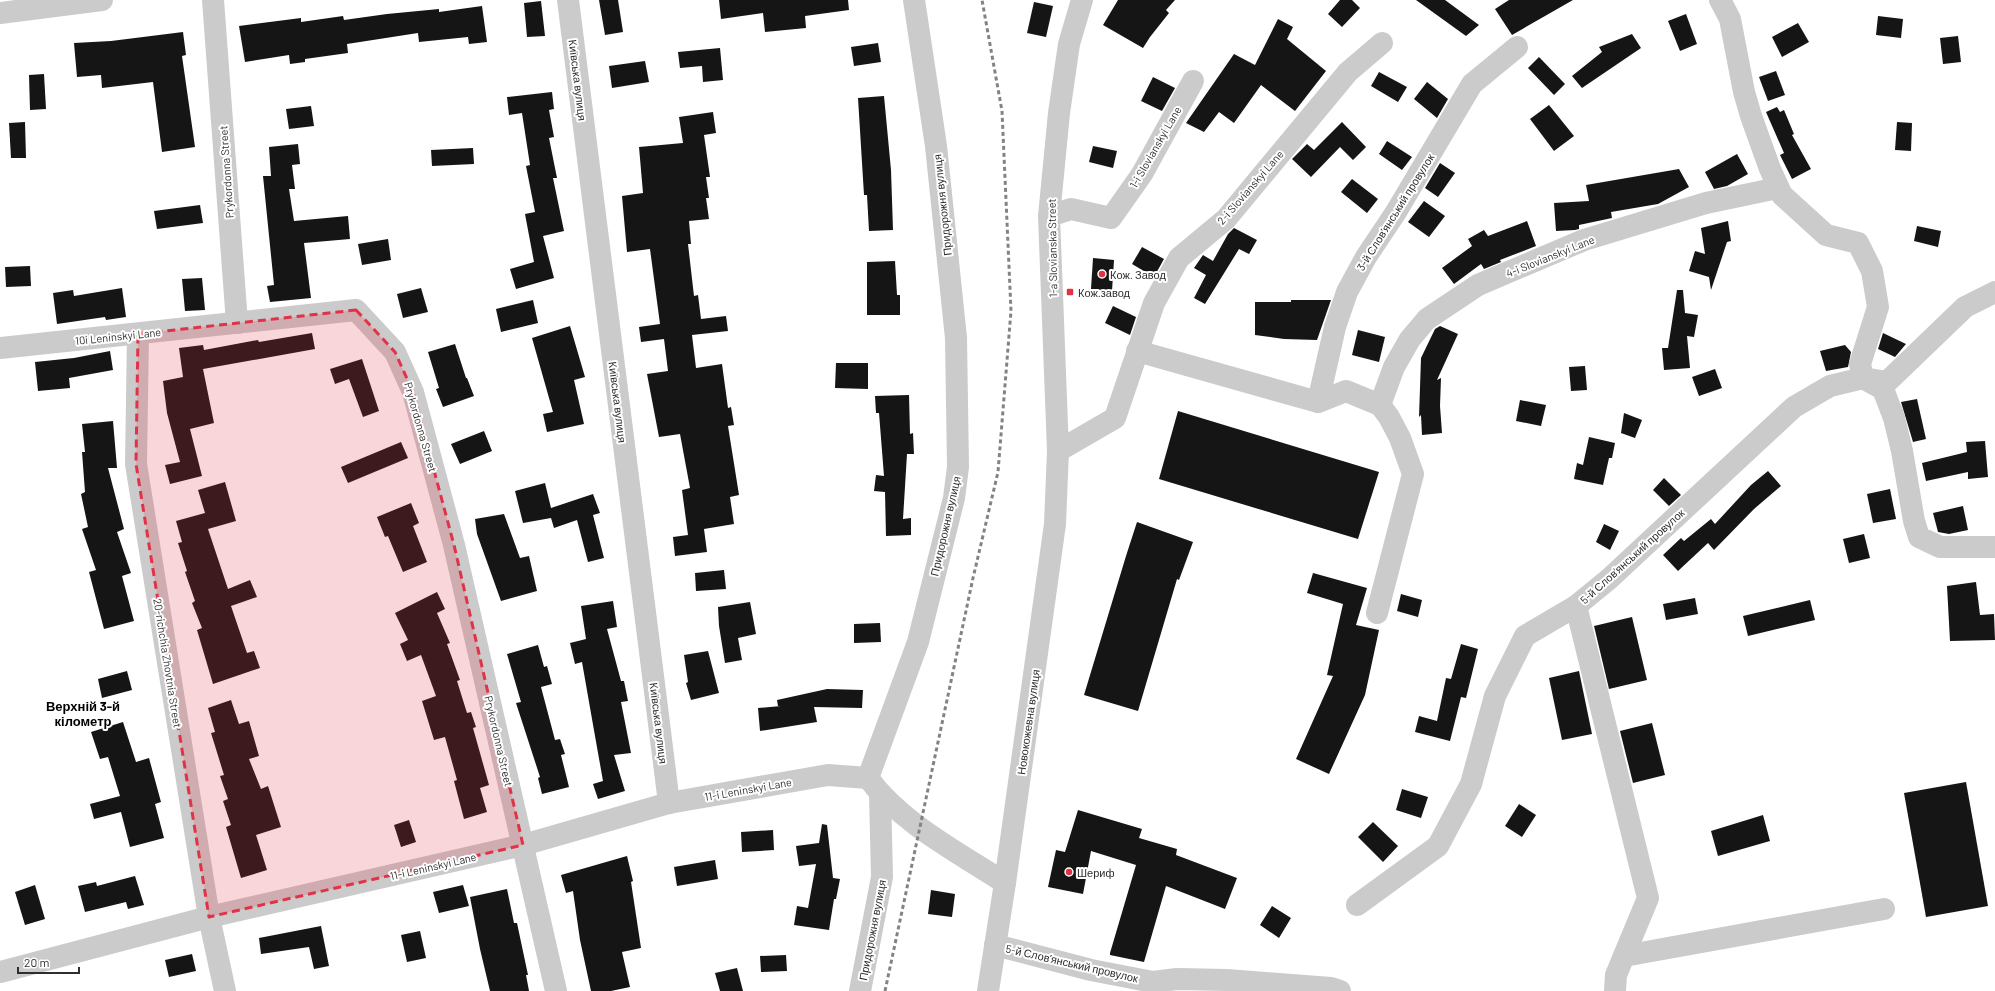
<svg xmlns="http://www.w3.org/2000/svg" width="1995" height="991" font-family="Barlow,sans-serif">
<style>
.building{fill:#151515}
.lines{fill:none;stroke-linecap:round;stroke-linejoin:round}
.minor{stroke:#cbcbcb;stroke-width:22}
.rail{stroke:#838383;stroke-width:3;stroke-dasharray:4 3;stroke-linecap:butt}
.marked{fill:#e13347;fill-opacity:0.2;stroke:#e13347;stroke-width:3;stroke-dasharray:8 5;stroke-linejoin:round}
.poi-dot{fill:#e13347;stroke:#fff;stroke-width:1.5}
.labels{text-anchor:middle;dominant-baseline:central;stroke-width:4;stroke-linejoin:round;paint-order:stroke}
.street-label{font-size:11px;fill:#2e2e2e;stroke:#fff}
.poi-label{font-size:11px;fill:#2e2e2e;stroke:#fff;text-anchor:start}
.quarter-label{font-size:13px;font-weight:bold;fill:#000;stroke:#fff}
</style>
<rect width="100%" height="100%" fill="#fff"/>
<g class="building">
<path d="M599 0H618L623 32 605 35Z"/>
<path d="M719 0H848L849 10 805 16 806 28 765 32 763 13 721 19Z"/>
<path d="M1118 0H1175L1166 10 1169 13 1150 37 1143 48 1103 25Z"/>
<path d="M1340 0H1352L1360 8 1342 27 1328 14Z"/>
<path d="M1416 0H1445L1479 25 1466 36Z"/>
<path d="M1509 0H1573L1512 35 1495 9Z"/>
<path d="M541 1 545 36 527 37 524 3Z"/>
<path d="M1034 2 1053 6 1046 37 1027 33Z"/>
<path d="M482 6 487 42 469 44 468 37 419 42 418 33 347 44 348 53 305 59V62L290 64 289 55 245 62 239 26 301 18V22L343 16 344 20 387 14 439 9V12Z"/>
<path d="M1686 14 1697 44 1680 51 1668 21Z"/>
<path d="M1878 16 1903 19 1901 38 1876 35Z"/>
<path d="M1278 19 1293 27 1287 39 1326 71 1295 111 1261 85 1234 123 1219 112 1204 132 1186 123 1234 54 1255 65Z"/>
<path d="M1798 23 1809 42 1782 57 1772 37Z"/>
<path d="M183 32 186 55 182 56 195 147 162 152 153 82 102 88 101 75 77 77 74 43 111 41Z"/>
<path d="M1632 34 1641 48 1582 88 1572 76 1602 52 1599 47Z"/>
<path d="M1958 36 1961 62 1943 64 1940 38Z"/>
<path d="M878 43 881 62 854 66 851 47Z"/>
<path d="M720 48 723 80 703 82 702 66 680 68 678 52Z"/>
<path d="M1539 57 1565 84 1554 95 1528 68Z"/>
<path d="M645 61 649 82 612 88 609 66Z"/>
<path d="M1776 71 1785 95 1768 101 1759 77Z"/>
<path d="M1379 72 1407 87 1398 102 1371 86Z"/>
<path d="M44 74 46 109 30 110 29 75Z"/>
<path d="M1153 77 1175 88 1162 111 1141 101Z"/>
<path d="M1427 82 1448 99 1437 118 1414 99Z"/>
<path d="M552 92 554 109 549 110 554 137 549 138 557 178H553L564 231 543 236 554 278 516 289 510 269 534 262 525 214 535 212 526 166 530 165 522 113 509 115 507 97Z"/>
<path d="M884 96 891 170 893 230 869 231 867 195H864L858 98Z"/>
<path d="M1549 105 1574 136 1554 151 1530 119Z"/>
<path d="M311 106 314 126 289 129 286 109Z"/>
<path d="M1777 107 1780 112 1784 110 1794 134 1792 135 1811 169 1792 179 1780 155 1784 153 1766 112Z"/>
<path d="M713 112 716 133 704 135 710 177H706L709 198H706L709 219 689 221 691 244H688L694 296 698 295 701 319 726 316 728 331 692 335 696 368 722 364 728 408 731 407 734 425 728 426 739 495 730 497 734 524 704 529 707 552 675 556 673 537 688 535 682 490 690 488 680 434 659 437 647 374 668 371 664 339 641 342 639 327 660 324 650 249 627 252 622 196 643 193 639 147 683 143 679 117Z"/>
<path d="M25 122 26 158H11L9 123Z"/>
<path d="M1342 122 1366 147 1353 160 1340 147 1311 177 1292 159 1307 144 1314 150Z"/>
<path d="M1897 122 1912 123 1911 151 1895 150Z"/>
<path d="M1387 141 1412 157 1402 170 1379 154Z"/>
<path d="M298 144 300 164 292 165 295 189H289L294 221 348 216 350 239 304 243 311 298 270 302 267 286 274 285 263 176H271L269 147Z"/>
<path d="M1093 146 1117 151 1113 168 1089 162Z"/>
<path d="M473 148 474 164 432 166 431 150Z"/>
<path d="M1737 154 1748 174 1727 186 1714 189 1705 172Z"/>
<path d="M1440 163 1455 173 1438 197 1425 188Z"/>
<path d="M1679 169 1689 187 1658 204 1611 212 1612 218 1579 225V229L1575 230 1556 231 1554 203 1589 201 1586 185Z"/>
<path d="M1352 179 1378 199 1367 213 1341 192Z"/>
<path d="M1424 201 1445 216 1429 237 1408 222Z"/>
<path d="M200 205 203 223 157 229 154 211Z"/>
<path d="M1527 221 1536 246 1500 260 1501 262 1484 269 1481 264 1454 284 1442 268 1472 246 1468 239 1484 230 1488 236Z"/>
<path d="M1728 221 1731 241 1727 242 1711 290 1709 277 1689 271 1695 251 1705 254 1701 228Z"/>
<path d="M1917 226 1941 231 1938 247 1914 241Z"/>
<path d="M1234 228 1257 240 1249 254 1239 249 1205 304 1194 298 1206 275 1194 268 1203 255 1213 261 1228 234Z"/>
<path d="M388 239 391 260 362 265 358 244Z"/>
<path d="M1142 247 1164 259 1154 277 1132 264Z"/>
<path d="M1093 258 1114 260 1112 291 1091 289Z"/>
<path d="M895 261 897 295H900V315H867V262Z"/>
<path d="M30 266 31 286 6 287 5 267Z"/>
<path d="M202 278 205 310 185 311 182 279Z"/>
<path d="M122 288 126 317 106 320 105 317 57 324 53 293 73 290 74 296Z"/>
<path d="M421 288 428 312 403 318 397 294Z"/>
<path d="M1677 290H1683L1685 313 1698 315 1694 337 1687 336 1690 368 1664 370 1662 348H1668Z"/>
<path d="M533 300 538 323 501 332 496 309Z"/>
<path d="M1291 300H1331L1317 340 1284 339 1255 335V302H1291Z"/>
<path d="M1113 306 1136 317 1130 335 1105 323Z"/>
<path d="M570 326 585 377 574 380 584 424 547 432 543 414 553 412 532 338Z"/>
<path d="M1440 326 1458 334 1437 380 1441 378 1440 406 1442 433 1422 435 1421 415 1419 417 1421 358 1435 329Z"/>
<path d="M1358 330 1385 337 1379 362 1352 355Z"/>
<path d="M312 333 315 349 203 369 214 423 190 429 202 476 170 484 165 465 180 462 167 413 163 381 183 377 179 348 203 345 204 350 258 340 259 342Z"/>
<path d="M1883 333 1906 344 1895 357 1878 349Z"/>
<path d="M455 344 466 378H467L474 396 443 407 436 389 439 388 428 352Z"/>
<path d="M1845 345 1851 352 1848 367 1826 371 1820 351Z"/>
<path d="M110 351 113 370 69 378 70 388 38 391 35 362 74 358Z"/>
<path d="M362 359 379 411 363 417 349 379 335 384 330 369Z"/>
<path d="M836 363H868V389L835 388Z"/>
<path d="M1585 366 1587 390 1571 391 1569 367Z"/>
<path d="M1715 369 1722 388 1699 396 1692 377Z"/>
<path d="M909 395 910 434 913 433 914 454H907L903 519 911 518V535L886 536 885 492 874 491 876 475 884 476 879 413H876L875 396Z"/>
<path d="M1917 399 1926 439 1913 442 1901 402Z"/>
<path d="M1520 400 1546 405 1541 426 1516 421Z"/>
<path d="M1178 411 1379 472 1358 539 1159 479Z"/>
<path d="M1624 413 1642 420 1635 438 1621 433Z"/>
<path d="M113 421 117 468H108L124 529 117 532 131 573 122 576 134 621 104 629 89 572 96 570 82 529 88 527 81 494 85 492 82 452H85L82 424Z"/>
<path d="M484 431 492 451 460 464 451 444Z"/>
<path d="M1589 437 1615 443 1612 458H1609L1603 485 1574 479 1577 463 1583 465Z"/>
<path d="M1985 441 1988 477 1968 479V472L1926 481 1922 463 1967 452 1966 442Z"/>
<path d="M401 442 408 458 348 483 341 467Z"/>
<path d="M1768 471 1781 486 1754 509 1714 550 1708 543 1678 571 1663 555 1681 538 1684 541 1711 519 1715 524 1751 485Z"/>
<path d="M1664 478 1681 495 1669 506 1653 490Z"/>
<path d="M225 482 236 521 208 529 228 589 250 580 257 597 231 606 247 653 254 651 260 668 213 684 197 630 202 628 192 603 195 601 185 572 187 571 178 543 182 542 176 521 205 513 198 490Z"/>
<path d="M545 483 551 508 593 494 600 513 593 515 604 558 588 562 577 520 554 528 551 518 523 523 515 491Z"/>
<path d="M1890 489 1896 519 1873 523 1867 494Z"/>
<path d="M411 503 419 523 413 526 427 562 403 572 388 536 385 537 377 517Z"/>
<path d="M1963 506 1968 530 1949 534 1938 532 1933 513Z"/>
<path d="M504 514 520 558 529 556 537 591 501 601 477 534 475 519Z"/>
<path d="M1137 522 1193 542 1179 580 1177 579 1138 711 1084 695 1126 556Z"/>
<path d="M1604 524 1619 531 1610 550 1596 542Z"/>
<path d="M1864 534 1870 558 1849 563 1843 539Z"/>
<path d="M724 570 726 589 696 591 695 573Z"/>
<path d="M1313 573 1367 588 1356 625 1379 630 1365 695 1329 774 1296 759 1333 676 1327 675 1343 604 1307 593Z"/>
<path d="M1976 582 1980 615 1994 614 1995 640 1950 641 1947 586Z"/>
<path d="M437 592 445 609 437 613 450 643 447 644 460 680 457 681 467 713 471 712 476 727 473 728 489 785 480 788 487 812 464 819 454 781 457 780 445 737 434 740 422 701 436 696 421 655 407 661 400 644 408 640 395 613Z"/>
<path d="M1401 594 1422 600 1418 617 1397 611Z"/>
<path d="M1695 598 1698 614 1666 620 1663 604Z"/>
<path d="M1810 600 1815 620 1748 636 1743 616Z"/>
<path d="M613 601 617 627 607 629 621 681H624L628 701 621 702 631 753 614 755 625 791 598 799 593 784 603 781 592 719 582 662 575 664 570 643 586 639 581 606Z"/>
<path d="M750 602 756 634 738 638 742 660 725 663 719 626 718 607Z"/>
<path d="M1632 617 1647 680 1609 689 1594 626Z"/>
<path d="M880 623 881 642 854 643V624Z"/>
<path d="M1461 644 1478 649 1466 698 1461 697 1450 741 1415 732 1419 716 1437 721 1446 678 1451 679Z"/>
<path d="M538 645 544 667 547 666 552 684 541 687 555 740 560 739 565 754 561 755 569 787 542 794 538 778 540 777 516 703 521 702 507 654Z"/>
<path d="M708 651 719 693 691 700 686 683 688 682 684 655Z"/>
<path d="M127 671 132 690 102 698 98 679Z"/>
<path d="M1579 671 1592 734 1562 740 1549 678Z"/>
<path d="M827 689 863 690 862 708 814 707 817 722 760 731 758 708 781 706H778L777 700Z"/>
<path d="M231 700 239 724 249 721 259 756 249 759 261 789 268 786 281 827 256 835 267 870 241 878 226 827 231 825 223 801 228 799 220 776 224 775 211 733 215 732 208 708Z"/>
<path d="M123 722 136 762 149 758 161 802 155 804 164 838 130 847 121 812 94 819 90 804 120 796 108 757 100 759 91 732Z"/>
<path d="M1652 723 1665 775 1633 783 1620 731Z"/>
<path d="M1966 782 1988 906 1926 917 1904 793Z"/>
<path d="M1402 789 1428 797 1421 818 1396 810Z"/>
<path d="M1519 804 1536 815 1522 837 1505 826Z"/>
<path d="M1078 810 1142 829 1139 838 1177 849 1176 855 1237 878 1225 909 1166 886 1144 962 1110 955V953L1136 865 1091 851 1083 894 1048 887 1056 850 1065 852Z"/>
<path d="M1763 815 1770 841 1718 856 1711 831Z"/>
<path d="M409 820 416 842 401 847 394 825Z"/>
<path d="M1373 822 1398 846 1383 862 1358 837Z"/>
<path d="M822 824 827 825 833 878 840 879 836 899H834L829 930 794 925 797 906 808 908 816 864 799 866 796 846 819 843Z"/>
<path d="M773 830 774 850 742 852 741 832Z"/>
<path d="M627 856 633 881 631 882 641 948 622 952 630 987 611 991H591L580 940 573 891 566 893 561 875Z"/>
<path d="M715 860 718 879 677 886 674 867Z"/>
<path d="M135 876 144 905 128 909 126 902 85 912 78 886 96 882 97 886Z"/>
<path d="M35 885 45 919 25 925 15 892Z"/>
<path d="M463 885 469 906 439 913 433 892Z"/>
<path d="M507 889 514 923H517L528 975H526L529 991H490L480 949 470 897Z"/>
<path d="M931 890 955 894 952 917 928 914Z"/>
<path d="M1272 906 1291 918 1279 938 1260 925Z"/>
<path d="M321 926 329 966 314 969 309 947 261 954 259 938Z"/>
<path d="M420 931 426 958 407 962 401 935Z"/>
<path d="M192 954 196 971 169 977 165 960Z"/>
<path d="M786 955 787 971 761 972 760 956Z"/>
<path d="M737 968 743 991H720L715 973Z"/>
</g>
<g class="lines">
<g class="minor">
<path d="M213 0 237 323"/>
<path d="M568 0 669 803"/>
<path d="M914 0 936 146 956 338 958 467 954 498 918 642 868 778C902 824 958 852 1005 883"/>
<path d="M1720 0 1730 19 1744 92 1751 116 1770 169 1782 195 1826 235 1858 243 1872 271 1878 307 1860 364 1863 378 1883 389 1894 418 1902 451 1914 521 1919 537 1940 547H1995"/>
<path d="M0 13 102 0"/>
<path d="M1049 216 1071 209 1111 218 1142 174 1193 81"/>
<path d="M138 334 136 464 209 917 225 991"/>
<path d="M0 348 356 310 395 352 413 392 454 545 556 991"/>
<path d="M1137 351 1318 402 1346 391 1380 405 1389 417 1400 438 1413 474 1377 613"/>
<path d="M1318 402 1335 327 1347 292 1366 257 1396 212 1472 84 1517 47"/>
<path d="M1380 405 1394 367 1410 339 1427 319 1478 285 1584 240 1706 203 1778 188"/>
<path d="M1058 451 1115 418 1154 303 1179 258 1226 219 1348 72 1382 43"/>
<path d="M1576 606 1648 898 1616 975 1615 991"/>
<path d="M1357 905 1438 846 1471 784 1495 696 1525 636 1576 606 1609 579 1794 407 1830 386 1863 378 1887 382 1965 307 1995 292"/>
<path d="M995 945 1091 970 1153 982 1177 979 1227 980 1331 988 1340 991"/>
<path d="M1624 956 1884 909"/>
<path d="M0 972 209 917 523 845 669 803 828 775 868 778"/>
<path d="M860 991 882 877 880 794"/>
<path d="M988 991 1005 883 1055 524 1058 451 1049 216 1059 113 1069 44 1082 0"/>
</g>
<path class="rail" d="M885 991 973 578 998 472 1011 311 1002 111 982 0"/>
</g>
<path class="marked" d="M356 310 395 352 413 392 454 545 523 845 209 917 136 464 138 334Z"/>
<g class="poi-dot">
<circle cx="1102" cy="274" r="4"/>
<rect x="1066" y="288" width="8" height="8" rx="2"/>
<circle cx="1069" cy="872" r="4"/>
</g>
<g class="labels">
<g class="street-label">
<text transform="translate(578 80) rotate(83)">Київська вулиця</text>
<text transform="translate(1155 147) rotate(-60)">1-i Slovianskyi Lane</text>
<text transform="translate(226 172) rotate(-94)">Prykordonna Street</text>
<text transform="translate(1250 187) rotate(-49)">2-i Slovianskyi Lane</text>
<text transform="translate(942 205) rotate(-96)">Придорожня вулиця</text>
<text transform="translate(1395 212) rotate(-58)">3-й Слов’янський провулок</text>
<text transform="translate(1052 248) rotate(-91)">1-a Slovianska Street</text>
<text transform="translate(1550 256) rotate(-22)">4-i Slovianskyi Lane</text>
<text transform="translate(118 336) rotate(-6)">10i Leninskyi Lane</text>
<text transform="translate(618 402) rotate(83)">Київська вулиця</text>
<text transform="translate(421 427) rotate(74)">Prykordonna Street</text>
<text transform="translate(945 526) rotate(-77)">Придорожня вулиця</text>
<text transform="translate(1632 556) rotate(-42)">5-й Слов’янський провулок</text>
<text transform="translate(168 663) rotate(81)">20-richchia Zhovtnia Street</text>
<text transform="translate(1028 722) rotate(-82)">Новокожевна вулиця</text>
<text transform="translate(659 723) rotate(83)">Київська вулиця</text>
<text transform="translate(499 741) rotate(77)">Prykordonna Street</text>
<text transform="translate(748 789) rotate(-10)">11-i Leninskyi Lane</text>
<text transform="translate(433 866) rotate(-13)">11-i Leninskyi Lane</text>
<text transform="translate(872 930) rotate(-79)">Придорожня вулиця</text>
<text transform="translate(1072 963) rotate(13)">5-й Слов’янський провулок</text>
</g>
<g class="poi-label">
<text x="1110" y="274">Кож. Завод</text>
<text x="1078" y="292">Кож.завод</text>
<text x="1077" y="872">Шериф</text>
</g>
<g class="quarter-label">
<text x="83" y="706">Верхній 3-й<tspan x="83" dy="15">кілометр</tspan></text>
</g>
</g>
<path d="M18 967v6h61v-6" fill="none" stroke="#2e2e2e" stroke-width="2"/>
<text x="24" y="967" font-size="12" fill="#2e2e2e" stroke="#ffffff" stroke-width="3" paint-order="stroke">20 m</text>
</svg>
